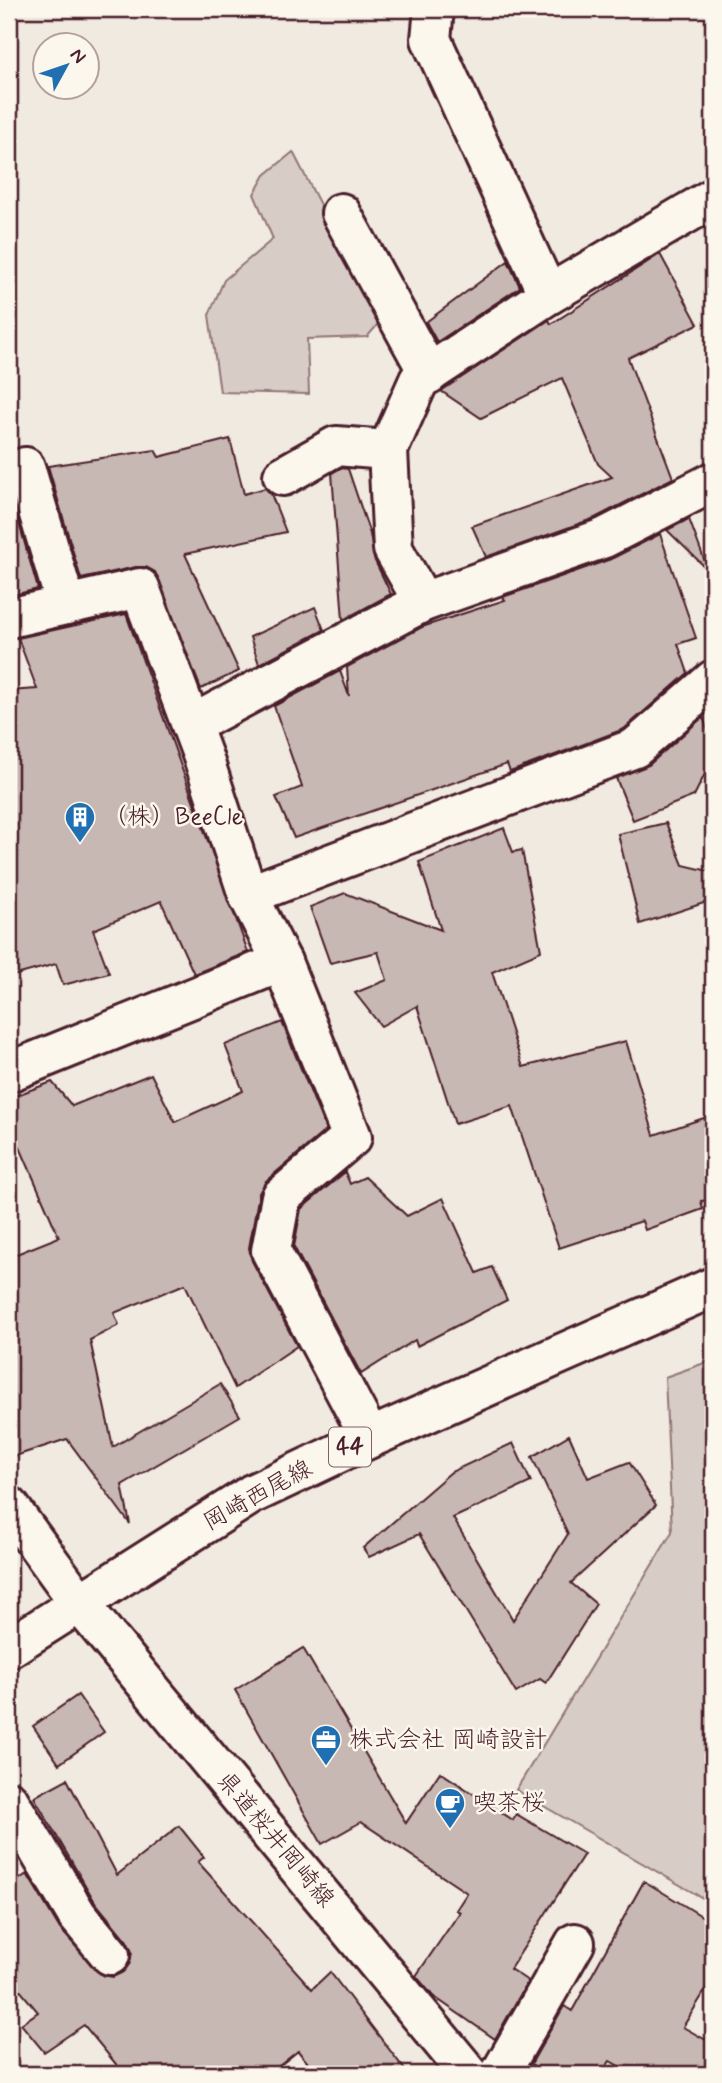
<svg xmlns="http://www.w3.org/2000/svg" width="722" height="2083" font-family="Mynerve,'Klee One',sans-serif">
<style>
.green{fill:#d8ccc6;stroke:#917678;stroke-width:2}
.building{fill:#c8b8b3;stroke:#4a1f2b;stroke-width:2}
.lines{fill:none;stroke-linecap:round;stroke-linejoin:round}
.minor-casing{stroke:#4a1f2b;stroke-width:44}
.major-casing{stroke:#4a1f2b;stroke-width:44}
.minor{stroke:#fbf7ec;stroke-width:38}
.major{stroke:#fbf7ec;stroke-width:38}
.labels{text-anchor:middle;dominant-baseline:central;stroke-width:5;stroke-linejoin:round;paint-order:stroke}
.shield{fill:#fbf7ec;stroke:#7f6065;stroke-width:2}
.shield-label{font-size:23px;font-weight:bold;fill:#4a1f2b}
.poi-label{font-size:24px;fill:#4a1f2b;stroke:#fbf7ec;text-anchor:start}
.street-label{font-size:24px;fill:#4a1f2b;stroke:#fbf7ec}
</style>
<rect width="100%" height="100%" fill="#f0eae0"/>
<filter id="ink" filterUnits="userSpaceOnUse"><feTurbulence type="fractalNoise" baseFrequency=".0143" numOctaves="2"/><feDisplacementMap in="SourceGraphic" scale="14" xChannelSelector="R" yChannelSelector="G"/><feConvolveMatrix kernelMatrix="1 2 1 2 8 2 1 2 1" color-interpolation-filters="sRGB"/></filter>
<g filter="url(#ink)">
<g class="green">
<path d="M293 152 380 322 367 337 307 339 309 394 220 392 209 315 224 280 273 239 254 194 265 175Z"/>
<path d="M713 1360V1904L516 1790 672 1532 665 1377Z"/>
</g>
<g class="building">
<path d="M660 254 698 324 628 358 673 478 595 518 486 557 472 526 612 477 598 464 562 378 481 418 441 391 549 320 551 324Z"/>
<path d="M508 261 520 287 437 342 426 322Z"/>
<path d="M230 439 244 494 265 488 271 494 286 532 185 554 239 671 201 689 155 572 146 567H136L81 579 48 466 155 450 159 457Z"/>
<path d="M341 468 348 469 370 534 374 559 391 594 343 620 332 473Z"/>
<path d="M9 489 38 589 9 596Z"/>
<path d="M689 519 708 570 667 530Z"/>
<path d="M660 534 696 638 678 644 688 673 624 729 510 772 507 764 294 838 276 797 302 787 274 706 340 671 349 696 347 667 422 627 505 600 503 597 611 559Z"/>
<path d="M315 607 324 630 259 664 250 637Z"/>
<path d="M126 614 248 952 194 974 161 901 93 930 109 973 63 985 56 964 9 977V691L37 689 18 638Z"/>
<path d="M703 717 713 746V758L694 796 633 820 616 778 649 765Z"/>
<path d="M666 823 683 865 713 872V900L640 924 618 834Z"/>
<path d="M504 828 513 852 522 850 541 951 492 972 523 1067 626 1041 654 1135 713 1115V1200L701 1201 703 1209 645 1230 642 1221 559 1248 512 1106 455 1124 417 1006 381 1026 355 993 387 980 378 952 330 963 310 907 345 893 441 930 419 862Z"/>
<path d="M282 1022 326 1130 266 1181 259 1193 249 1248 252 1261 297 1346 235 1388 185 1284 114 1313 119 1325 90 1340 113 1447 220 1384 240 1416 122 1485 130 1524 67 1439 9 1458V1257L59 1237 9 1122V1098L52 1082 72 1106 151 1074 175 1122 243 1091 225 1045Z"/>
<path d="M345 1172 350 1184 365 1177 407 1216 443 1198 477 1273 492 1267 507 1300 417 1346 415 1340 361 1374 294 1247 301 1209Z"/>
<path d="M569 1435 588 1478 629 1462 656 1505 571 1583 596 1604 546 1683 540 1679 516 1693 419 1534 369 1557 363 1548 451 1472 513 1443 531 1482 453 1518 513 1620 568 1534 532 1457Z"/>
<path d="M303 1648 406 1823 440 1772 513 1820 516 1814 584 1854 510 1969 528 1981 495 2039 433 1996 416 1976 460 1912 456 1910 467 1893 361 1822 322 1844 235 1690Z"/>
<path d="M78 1695 104 1732 59 1764 33 1726Z"/>
<path d="M67 1779 117 1875 179 1826 204 1857 198 1862 312 1989 330 1972 408 2074H317L298 2051 269 2074H124L84 2025 44 2052 21 2024 38 2012 9 1977V1886L27 1874 60 1929 102 1975 113 1977 123 1972 130 1963 132 1952 127 1941 95 1902 34 1797Z"/>
<path d="M644 1881 713 1923V1978L683 2027 713 2044V2074H633L610 2061 601 2074H545L531 2064 564 2006 572 2011Z"/>
</g>
<g class="lines">
<g class="minor-casing">
<g id="minor">
<path d="M434 9 431 39 548 295"/>
<path d="M341 213 429 374"/>
<path d="M25 467 66 605"/>
<path d="M283 476 336 446 388 450"/>
<path d="M423 602 393 549 388 450 419 380 548 295 713 198"/>
<path d="M9 618 140 588 203 757 248 895 282 962 352 1137 281 1197 271 1251 370 1438"/>
<path d="M191 725 423 602 604 538 713 482"/>
<path d="M248 895 635 748 713 680"/>
<path d="M9 1072 282 962"/>
<path d="M9 1506 81 1605"/>
<path d="M9 1801 77 1915 110 1955"/>
<path d="M500 2074 575 1943"/>
</g>
</g>
<g class="major-casing">
<g id="major">
<path d="M81 1605 469 2074"/>
<path d="M9 1648 252 1494 370 1438 713 1287"/>
</g>
</g>
<use href="#minor" class="minor"/>
<use href="#major" class="major"/>
</g>
</g>
<defs>
<g id="building-pin" transform="scale(1.575)"><path d="M0 17L-7.5 6A9.5 9.5 0 1 1 7.5 6Z" fill="#1f6fb2" stroke="#fbf7ec"/><path d="M-4-6H4V6H1V3H-1V6H-4ZM-2.5-4.3h1.7v1.8h-1.7ZM.8-4.3h1.7v1.8H.8ZM-2.5-1h1.7V.8h-1.7ZM.8-1h1.7V.8H.8Z" fill="#fff"/></g>
<g id="office-pin" transform="scale(1.575)"><path d="M0 17L-7.5 6A9.5 9.5 0 1 1 7.5 6Z" fill="#1f6fb2" stroke="#fbf7ec"/><path d="M-6-3h4V-5.5h4V-3h4V5H-6ZM-1-4.5V-3h2v-1.5ZM-6 0V1H6V0Z" fill="#fff"/></g>
<g id="cafe-pin" transform="scale(1.575)"><path d="M0 17L-7.5 6A9.5 9.5 0 1 1 7.5 6Z" fill="#1f6fb2" stroke="#fbf7ec"/><path d="M-5.5-4.5H6V0H3Q3 3.5 0 3.5H-2.5Q-5.5 3.5-5.5 0ZM3-3.2v2h1.7v-2ZM-6 4.5H4V6H-6Z" fill="#fff"/></g>
</defs>
<g fill-rule="evenodd">
<use href="#building-pin" x="80" y="817"/>
<use href="#office-pin" x="326" y="1740"/>
<use href="#cafe-pin" x="450" y="1803"/>
</g>
<g class="labels">
<rect class="shield" x="329" y="1427.5" width="42" height="39" rx="5"/>
<g class="shield-label">
<text x="350" y="1447">44</text>
</g>
<g class="poi-label">
<text x="103" y="817">（株）BeeCle</text>
<text x="349" y="1740">株式会社 岡崎設計</text>
<text x="473" y="1803">喫茶桜</text>
</g>
<g class="street-label">
<text transform="translate(258 1496) rotate(-29)">岡崎西尾線</text>
<text transform="translate(275 1840) rotate(50)">県道桜井岡崎線</text>
</g>
</g>
<rect width="722" height="2083" fill="none" stroke="#fbf7ec" stroke-width="35"/>
<rect x="18" y="18" width="687" height="2048" fill="none" stroke="#4a1f2b" stroke-width="2.5" filter="url(#ink)"/>
<g transform="translate(66 66) rotate(50)"><circle r="33" fill="#fbf7ec" stroke="#b4a19f" stroke-width="2"/>
<path d="M0-5L12 26L0 18L-12 26Z" fill="#1f6fb2"/>
<text y="-10" font-size="19" font-weight="bold" text-anchor="middle" fill="#4a1f2b">N</text>
</g>
</svg>
